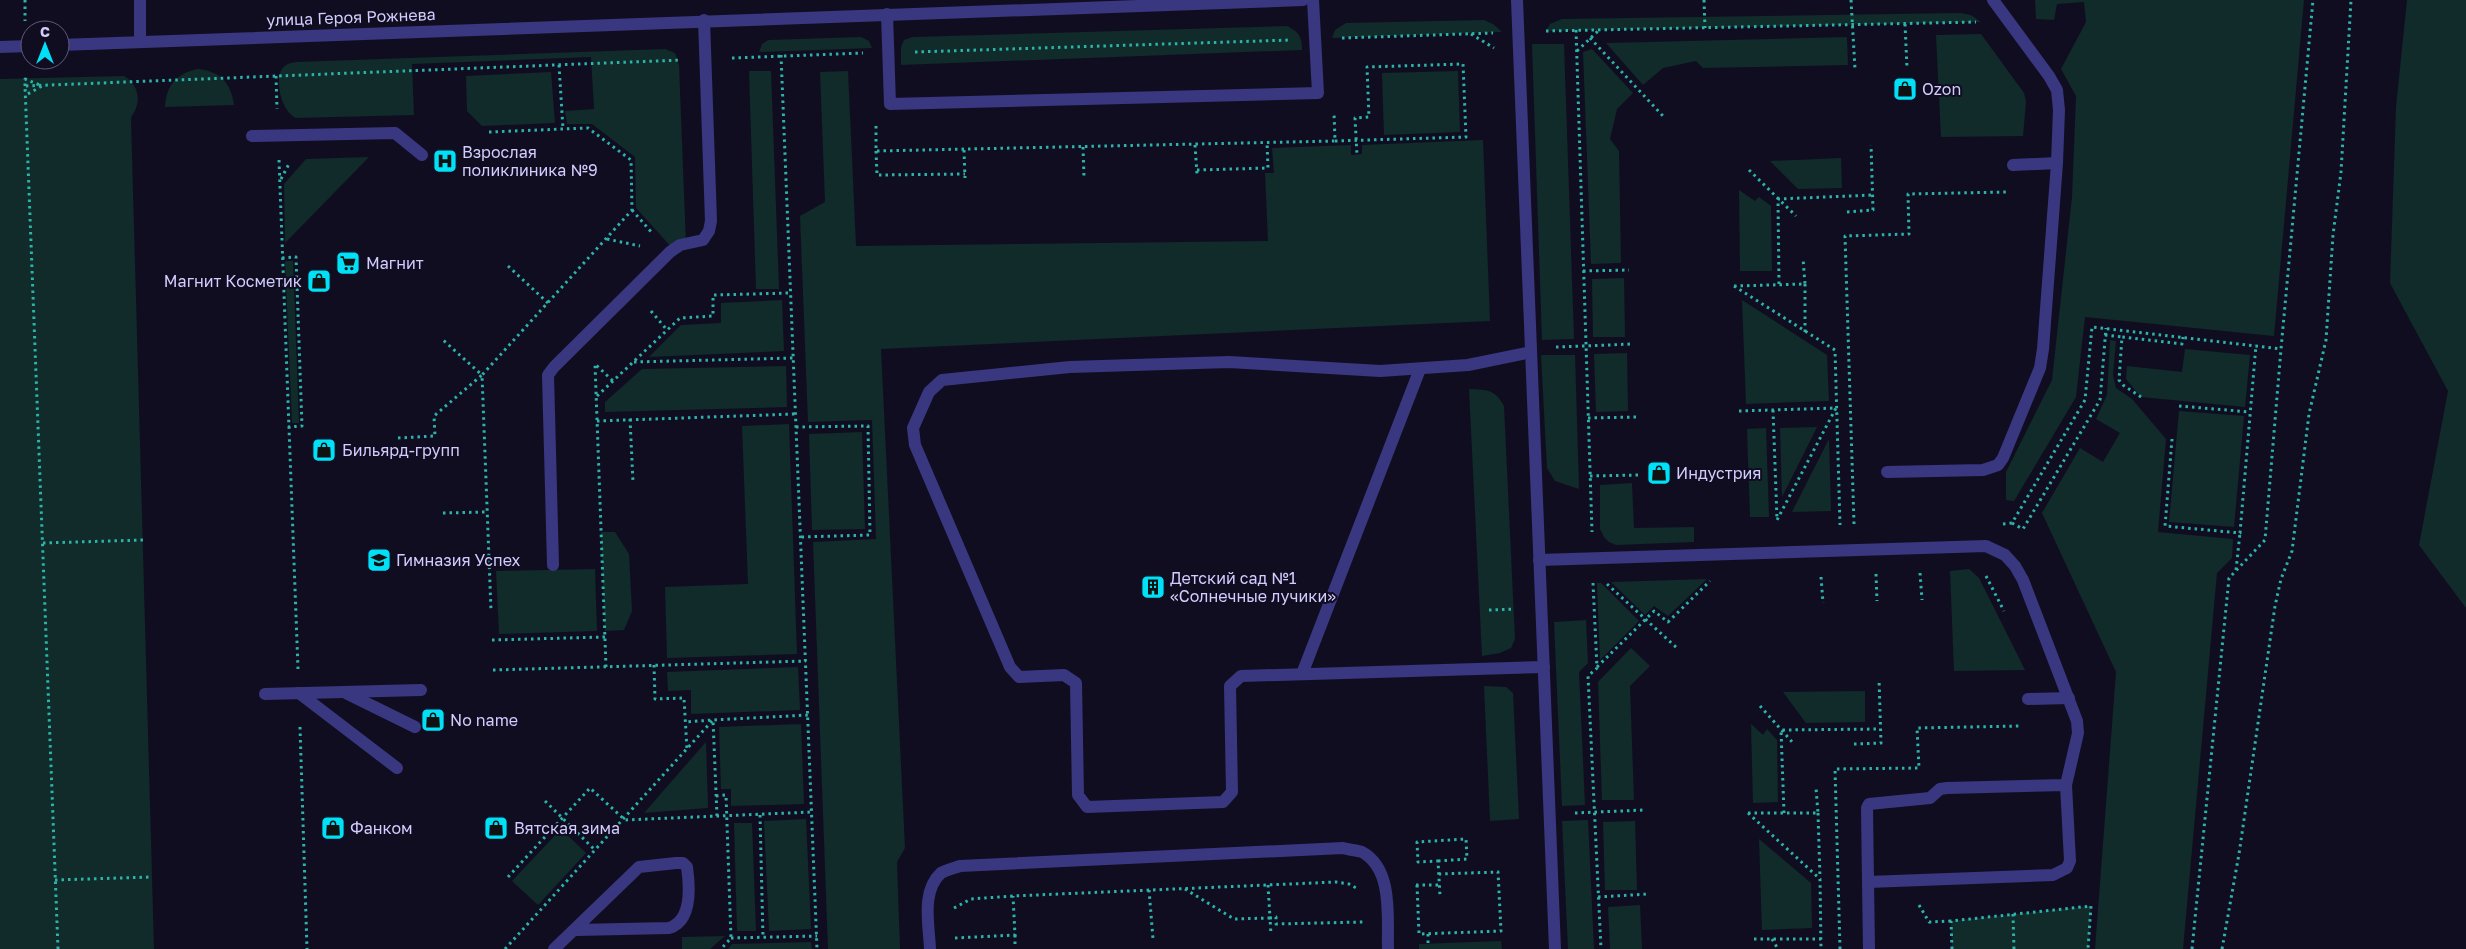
<svg xmlns="http://www.w3.org/2000/svg" width="2466" height="949" font-family="'Golos Text',sans-serif">
<style>
.green{fill:#102b29}
.lines{fill:none;stroke-linecap:round;stroke-linejoin:round}
.path{stroke:#2cb3aa;stroke-width:3;stroke-dasharray:2.5 4;stroke-linecap:butt}
.minor{stroke:#393780;stroke-width:12}
.labels{text-anchor:middle;dominant-baseline:central;stroke-width:4;stroke-linejoin:round;paint-order:stroke}
.street-label{font-size:16px;fill:#d2ccff;stroke:#100d21}
.poi-label{font-size:16px;fill:#d2ccff;stroke:#100d21;text-anchor:start}
</style>
<rect width="100%" height="100%" fill="#100d21"/>
<g class="green">
<path d="M2035 0H2304L2274 336 2085 317 2076 397 2014 501 2006 500V472L2052 380 2072 197 2076 96 2061 69 2086 22 2084 2 2057 4 2054 20 2036 19Z"/>
<path d="M2407 0H2466V608L2419 545 2448 391 2390 283 2396 107Z"/>
<path d="M1960 13 1971 15 1981 22 1546 31 1550 24 1562 19Z"/>
<path d="M1484 20 1493 24 1502 32 1332 38 1335 30 1346 23Z"/>
<path d="M1287 26C1299 32 1302 37 1302 50L901 65V47L904 40 913 37Z"/>
<path d="M1981 34 2024 93 2026 102 2023 136 1941 137 1936 35Z"/>
<path d="M861 37 869 41 872 48 759 52 762 44 768 40Z"/>
<path d="M1847 37 1848 65 1703 68 1696 61 1663 68 1643 85 1606 43Z"/>
<path d="M1532 44H1564L1574 339 1542 340Z"/>
<path d="M665 49 675 53 679 65 686 244 673 249 636 208 635 157 592 124H567L565 111 594 109 591 57 412 64 414 115 296 118C282 112 274 81 282 69 285 64 291 63 296 62Z"/>
<path d="M1592 49 1633 93 1617 109 1610 139 1619 151 1621 263 1591 264 1583 52Z"/>
<path d="M198 69C220 71 231 83 234 105L165 107C166 85 177 73 198 69Z"/>
<path d="M749 71H771L779 289H756Z"/>
<path d="M848 71 856 246 1268 241 1265 173H1274L1272 148 1351 145V155L1362 154V145L1483 140 1490 321 881 349 905 848 897 862 900 949H828L813 542 876 539 872 420 808 422 800 216 825 202 820 72Z"/>
<path d="M1458 71 1460 132 1384 135 1382 73Z"/>
<path d="M551 72 555 123 482 126 467 111 466 76Z"/>
<path d="M124 76C135 82 141 95 136 108 135 112 132 114 131 119L154 949H0V79Z"/>
<path d="M369 157 285 243 284 184 306 159Z"/>
<path d="M1841 158 1842 188 1798 189 1770 161Z"/>
<path d="M1739 190 1755 201 1759 197 1771 206 1772 271H1740Z"/>
<path d="M285 261H293L299 423H292Z"/>
<path d="M1624 278 1625 337H1593L1592 279Z"/>
<path d="M782 300 784 351 649 357 681 325 721 323V303Z"/>
<path d="M1742 300 1827 355 1829 401 1746 404Z"/>
<path d="M2110 340 2116 341 2113 375 2116 388 2132 399 2166 439 2158 532 2233 539 2232 558 2217 573 2183 949H2095L2116 672 2042 513 2080 448 2103 462 2120 433 2096 419 2107 395Z"/>
<path d="M2185 349 2250 355 2245 407 2141 397 2126 379 2127 366 2182 372Z"/>
<path d="M1627 353 1628 411 1596 412 1594 354Z"/>
<path d="M1541 355H1575L1579 489 1555 481 1547 468Z"/>
<path d="M786 366 787 407 605 412V402L642 369Z"/>
<path d="M1469 389C1487 390 1495 389 1504 406L1515 639 1511 648 1500 653 1482 656Z"/>
<path d="M2179 411 2244 416 2234 527 2169 522Z"/>
<path d="M789 424 797 654 667 658 665 587 748 584 742 426Z"/>
<path d="M1817 427 1782 497 1780 428Z"/>
<path d="M1766 428 1769 517H1750L1747 429Z"/>
<path d="M862 432 865 529 812 530 809 434Z"/>
<path d="M1829 439 1831 511 1792 512Z"/>
<path d="M1632 483 1634 528 1694 527V542L1616 545 1609 542 1604 537 1600 529V485Z"/>
<path d="M601 532H615L629 554 632 611 624 630 605 631Z"/>
<path d="M595 569 597 631 499 634 496 571Z"/>
<path d="M1969 569 1979 578 2025 670 1954 671 1950 571Z"/>
<path d="M1707 579 1668 616 1654 606 1645 615 1611 582Z"/>
<path d="M1597 583H1601L1639 621 1600 660Z"/>
<path d="M1586 620 1588 663 1579 672 1585 805 1562 806 1554 622Z"/>
<path d="M1631 648 1650 666 1630 686 1634 800H1602L1598 682Z"/>
<path d="M798 667 800 710 691 714V690L668 691 667 672Z"/>
<path d="M1484 686 1506 687 1513 693 1519 819 1490 821Z"/>
<path d="M1865 691V722L1806 723 1783 692Z"/>
<path d="M801 724 804 804 731 806V789H721L719 727Z"/>
<path d="M1751 724 1763 735 1767 729 1777 740 1778 802 1753 803Z"/>
<path d="M706 742 708 808 644 813Z"/>
<path d="M806 819 811 929 769 931 764 821Z"/>
<path d="M1588 820 1594 949H1568L1562 821Z"/>
<path d="M1635 821 1637 890H1605L1603 822Z"/>
<path d="M734 823H752L756 931H737Z"/>
<path d="M561 829 586 853 538 905 512 881Z"/>
<path d="M1759 839 1811 883 1812 928 1762 930Z"/>
<path d="M1640 905 1642 949H1610L1608 907Z"/>
<path d="M2091 906 2088 949H1952L1951 921Z"/>
<path d="M725 936 710 949H682V937Z"/>
<path d="M1501 941 1502 949H1419V944Z"/>
<path d="M811 942 812 949H728L732 944Z"/>
</g>
<g class="lines">
<g class="path">
<path d="M25 0V21"/>
<path d="M1704 0 1705 28"/>
<path d="M1851 0 1855 69"/>
<path d="M1905 24 1907 68"/>
<path d="M1576 30 1592 532"/>
<path d="M1546 31 1976 22"/>
<path d="M1471 34 1494 48"/>
<path d="M1342 38 1493 33"/>
<path d="M1590 38 1663 116"/>
<path d="M1577 51 1598 31"/>
<path d="M915 52 1291 40"/>
<path d="M781 55 817 949"/>
<path d="M732 58 863 53"/>
<path d="M559 65 563 129"/>
<path d="M276 76 277 109"/>
<path d="M25 86V79L42 86 26 95"/>
<path d="M876 126V151L1335 141 1334 112"/>
<path d="M489 132 588 128 631 160 632 210 482 375 491 611"/>
<path d="M1335 141 1466 137 1463 64 1367 67 1369 117 1355 118 1357 155"/>
<path d="M1195 145 1197 174"/>
<path d="M1083 147 1084 177"/>
<path d="M964 150 965 178"/>
<path d="M876 151 877 175 965 174"/>
<path d="M279 160 298 669"/>
<path d="M1197 170 1268 168 1267 143"/>
<path d="M1749 170 1796 216"/>
<path d="M281 179 290 162"/>
<path d="M632 210 653 234"/>
<path d="M1847 212 1873 210 1871 145"/>
<path d="M607 239 640 246"/>
<path d="M282 258 296 257 302 426 288 427"/>
<path d="M508 266 548 303"/>
<path d="M1583 271 1629 270"/>
<path d="M1779 284 1778 199 1873 195"/>
<path d="M1805 284V332"/>
<path d="M1734 286 1835 350 1840 525"/>
<path d="M1734 286 1805 284 1803 258"/>
<path d="M651 311 667 330"/>
<path d="M2105 335 2122 337"/>
<path d="M1556 347 1633 344"/>
<path d="M634 362 793 358"/>
<path d="M597 396 680 318 713 316V295L790 293"/>
<path d="M2141 397 2123 385 2119 380 2122 337 2182 344 2183 337"/>
<path d="M2179 406 2250 412"/>
<path d="M1773 410 1777 519"/>
<path d="M1739 411 1836 408 1777 520"/>
<path d="M1588 418 1636 417"/>
<path d="M630 419 633 482"/>
<path d="M597 421 795 414"/>
<path d="M796 427 868 426 870 535 801 537"/>
<path d="M398 438 435 436 434 416 482 375 443 340"/>
<path d="M2172 439 2165 526 2240 533 2256 345"/>
<path d="M1590 476 1639 475"/>
<path d="M443 513 487 512"/>
<path d="M2012 523 2023 529 2100 400 2106 328"/>
<path d="M1854 524 1845 236 1909 234 1908 194 2007 192"/>
<path d="M2003 524 2012 523 2085 400 2092 327 2281 349"/>
<path d="M43 543 143 540"/>
<path d="M2236 570 2240 533"/>
<path d="M1920 573 1922 600"/>
<path d="M1876 574 1877 601"/>
<path d="M1986 576 2004 611"/>
<path d="M1821 577 1823 603"/>
<path d="M1593 583 1597 668 1588 676 1601 949"/>
<path d="M1607 584 1678 649"/>
<path d="M1489 610 1515 609"/>
<path d="M492 640 605 637"/>
<path d="M654 665 655 699 684 698 687 750"/>
<path d="M606 667 595 364 613 381"/>
<path d="M1597 667 1654 611 1668 622 1710 581"/>
<path d="M493 670 806 661"/>
<path d="M1760 706 1794 744"/>
<path d="M300 727 307 949"/>
<path d="M1854 744 1881 743 1879 679"/>
<path d="M716 796 726 795 731 938 721 949"/>
<path d="M545 801 596 851"/>
<path d="M1575 813 1644 810"/>
<path d="M1748 813 1820 879 1821 949"/>
<path d="M1748 813H1818L1816 788"/>
<path d="M1784 813 1781 730 1880 729"/>
<path d="M1818 813 1820 878"/>
<path d="M760 815 763 938"/>
<path d="M717 816 713 720 808 715"/>
<path d="M1438 861 1467 859 1466 839 1417 842 1418 862 1438 861 1440 896"/>
<path d="M508 877 590 788 625 820 812 812"/>
<path d="M55 880 152 877"/>
<path d="M1268 885 1270 918 1276 917V924L1363 922"/>
<path d="M1416 885H1439"/>
<path d="M1417 885 1419 934 1501 931 1498 872 1439 874"/>
<path d="M1185 889 1234 919 1270 918 1271 935"/>
<path d="M1149 890 1153 939"/>
<path d="M1598 897 1648 894"/>
<path d="M1919 905 1929 922 1951 921"/>
<path d="M954 908 971 899 1013 896 1336 882 1349 884 1358 889"/>
<path d="M2013 914 2014 949"/>
<path d="M1428 934V944"/>
<path d="M1015 935V944"/>
<path d="M731 938 817 936"/>
<path d="M955 938 1015 935 1013 896"/>
<path d="M1754 939H1821"/>
<path d="M1772 939 1778 949"/>
<path d="M58 949 25 86 681 60"/>
<path d="M505 949 713 720 685 722"/>
<path d="M1840 949 1835 769 1919 768 1917 728 2022 726"/>
<path d="M1952 949 1951 921 2091 906 2088 949"/>
<path d="M2192 949 2229 578 2265 540 2281 349 2313 0"/>
<path d="M2222 949 2239 854 2275 606 2281 579 2292 551 2309 414 2326 340 2333 235 2341 172 2351 0"/>
</g>
<g class="minor">
<path d="M140 0V41"/>
<path d="M1517 0 1555 949"/>
<path d="M887 14 890 104 1318 93 1313 0"/>
<path d="M60 45 1303 0"/>
<path d="M0 47 30 46"/>
<path d="M252 136 395 133 422 155"/>
<path d="M2013 165 2057 163"/>
<path d="M1531 352 1468 365 1380 371 1229 362 1070 367 942 380 929 392 913 428 915 445 1010 667 1019 677 1064 675 1076 683 1078 795 1087 807 1223 802 1232 792 1230 686 1241 676 1544 667"/>
<path d="M1887 472 1983 470 1998 465 2003 458 2040 368 2043 349 2057 163 2059 110 2057 90 2049 76 1993 0"/>
<path d="M1539 560 1986 546 2005 555 2015 566 2023 580 2077 721 2078 733 2066 785 2070 861 2067 868 2053 875 1868 882 1867 808 1869 804 1930 798 1940 789 1947 788 2066 785"/>
<path d="M553 565 548 375 554 367 670 252 680 245 703 240 709 231 711 221 704 20"/>
<path d="M1302 674 1420 369"/>
<path d="M299 693 397 768"/>
<path d="M346 693 415 727"/>
<path d="M265 694 421 690"/>
<path d="M2028 699 2069 698"/>
<path d="M1868 882 1869 949"/>
<path d="M554 949 639 867 676 863H683L687 867C690 888 692 921 669 928L576 930"/>
<path d="M930 949C929 925 921 891 941 873 946 870 954 868 960 866L1343 848C1349 850 1357 850 1362 852 1394 869 1387 920 1388 949"/>
</g>
</g>
<defs>
<g id="shop-square" transform="scale(1.25)"><rect x="-9" y="-9" width="18" height="18" rx="4" fill="#00e0f7" stroke="#100d21"/><path d="M-5-2.5h2.3a2.7 3.5 0 0 1 5.4 0H5L5.5 6h-11ZM-1.5-2.5h3a1.5 2.3 0 0 0-3 0Z" fill="#111"/></g>
<g id="hospital-square" transform="scale(1.25)"><rect x="-9" y="-9" width="18" height="18" rx="4" fill="#00e0f7" stroke="#100d21"/><path d="M-5-5h3v3.5h4V-5h3V5h-3V1.5h-4V5h-3Z" fill="#111"/></g>
<g id="supermarket-square" transform="scale(1.25)"><rect x="-9" y="-9" width="18" height="18" rx="4" fill="#00e0f7" stroke="#100d21"/><path d="M-6-5.5h2.5l.6 2H6L4.5 2H-2.5L-4.4-4H-6ZM-1.5 3.2a1.3 1.3 0 1 0 .1 0ZM3 3.2a1.3 1.3 0 1 0 .1 0Z" fill="#111"/></g>
<g id="school-square" transform="scale(1.25)"><rect x="-9" y="-9" width="18" height="18" rx="4" fill="#00e0f7" stroke="#100d21"/><path d="M0-5L7-2L0 1L-7-2ZM-4 1L0 2.5L4 1V4Q0 6-4 4Z" fill="#111"/></g>
<g id="building-square" transform="scale(1.25)"><rect x="-9" y="-9" width="18" height="18" rx="4" fill="#00e0f7" stroke="#100d21"/><path d="M-4-6H4V6H1V3H-1V6H-4ZM-2.5-4.3h1.7v1.8h-1.7ZM.8-4.3h1.7v1.8H.8ZM-2.5-1h1.7V.8h-1.7ZM.8-1h1.7V.8H.8Z" fill="#111"/></g>
</defs>
<g fill-rule="evenodd">
<use href="#shop-square" x="1905" y="89"/>
<use href="#hospital-square" x="445" y="161"/>
<use href="#supermarket-square" x="348" y="263"/>
<use href="#shop-square" x="319" y="281"/>
<use href="#shop-square" x="324" y="450"/>
<use href="#shop-square" x="1659" y="473"/>
<use href="#school-square" x="379" y="560"/>
<use href="#building-square" x="1153" y="587"/>
<use href="#shop-square" x="433" y="720"/>
<use href="#shop-square" x="333" y="828"/>
<use href="#shop-square" x="496" y="828"/>
</g>
<g class="labels">
<g class="street-label">
<text transform="translate(351 17) rotate(-2)">улица Героя Рожнева</text>
</g>
<g class="poi-label">
<text x="1922" y="89">Ozon</text>
<text x="462" y="152">Взрослая<tspan x="462" dy="18">поликлиника №9</tspan></text>
<text x="366" y="263">Магнит</text>
<text x="302" y="281" text-anchor="end">Магнит Косметик</text>
<text x="342" y="450">Бильярд-групп</text>
<text x="1676" y="473">Индустрия</text>
<text x="396" y="560">Гимназия Успех</text>
<text x="1170" y="578">Детский сад №1<tspan x="1170" dy="18">«Солнечные лучики»</tspan></text>
<text x="450" y="720">No name</text>
<text x="350" y="828">Фанком</text>
<text x="514" y="828">Вятская зима</text>
</g>
</g>
<g transform="translate(45 45)"><circle r="24" fill="#100d21" stroke="#5e597a"/>
<path d="M0-4L9 19L0 12L-9 19Z" fill="#00e0f7"/>
<text y="-8" font-size="14" font-weight="bold" text-anchor="middle" fill="#d2ccff">С</text>
</g>
</svg>
